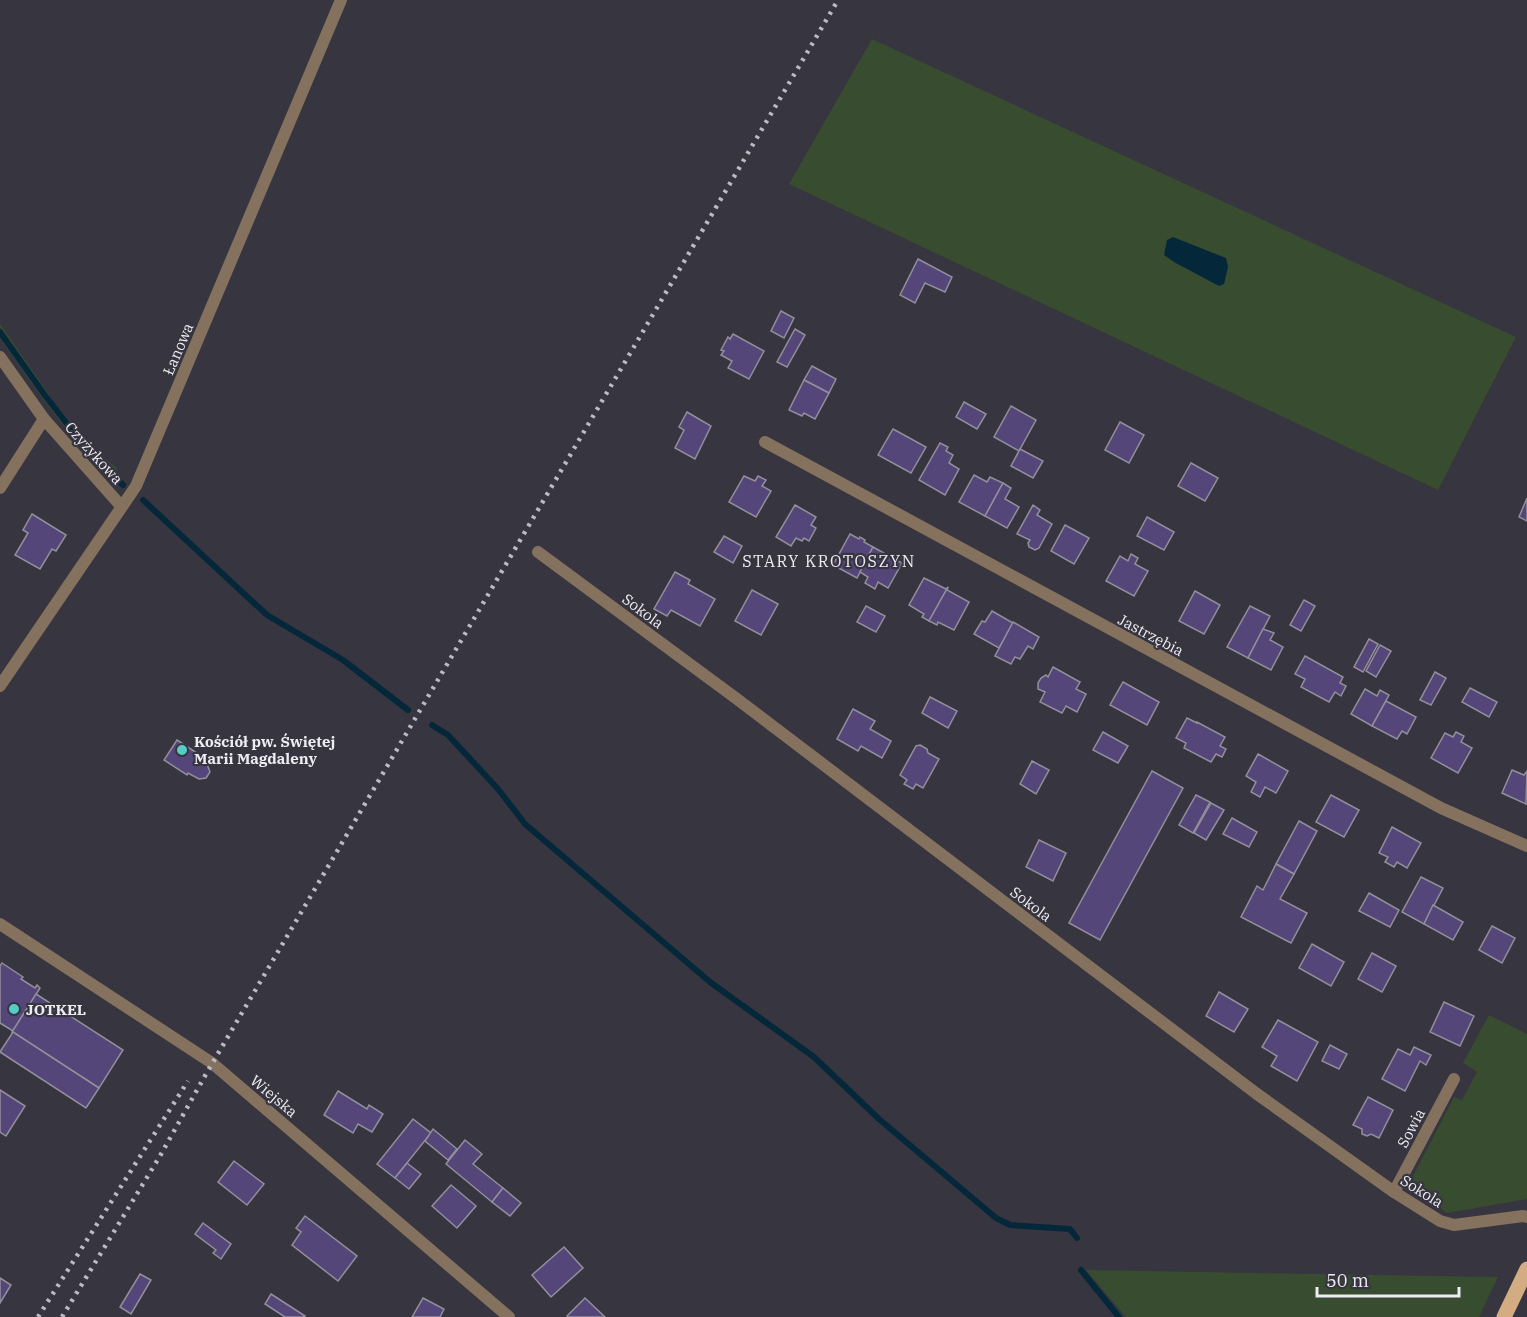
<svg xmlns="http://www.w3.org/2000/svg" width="1527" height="1317" font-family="'IBM Plex Serif',serif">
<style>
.green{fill:#384c30}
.water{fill:#042839}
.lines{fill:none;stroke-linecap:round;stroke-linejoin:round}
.stream{stroke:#042839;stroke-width:6}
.building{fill:#55467a;stroke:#928f9b;stroke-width:1.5}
.minor{stroke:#85725e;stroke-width:12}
.tertiary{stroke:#85725e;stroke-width:12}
.primary{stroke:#d4ac82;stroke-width:15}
.rail{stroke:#bcbac2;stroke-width:4.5;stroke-dasharray:3 6;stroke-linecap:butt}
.poi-dot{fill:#54cdc7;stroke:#37353f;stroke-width:2}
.labels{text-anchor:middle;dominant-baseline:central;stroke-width:4.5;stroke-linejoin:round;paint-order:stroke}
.street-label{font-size:15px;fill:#eeecf3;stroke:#37353f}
.poi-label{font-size:15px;font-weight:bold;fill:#eeecf3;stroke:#37353f;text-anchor:start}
.neighbourhood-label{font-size:16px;letter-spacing:1.5px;fill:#eeecf3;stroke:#37353f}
</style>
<rect width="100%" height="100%" fill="#37353f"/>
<g class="green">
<path d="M872 39 1516 337 1438 490 789 184Z"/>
<path d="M0 324 61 412 93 450 117 468 111 479C68 436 34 387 0 338Z"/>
<path d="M1489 1015 1527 1034V1199L1447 1213 1415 1191 1412 1178 1454 1097 1462 1100 1477 1072 1463 1063Z"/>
<path d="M1086 1270 1498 1277 1479 1317H1126Z"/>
</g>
<path class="water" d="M1173 237 1226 258 1228 267 1224 284 1219 286 1174 262 1164 255 1167 240Z"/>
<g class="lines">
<g class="stream">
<path d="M0 332 44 394 88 451 123 485"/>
<path d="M143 500 267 615 343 660 408 710"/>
<path d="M432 725 448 735 498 789 525 824 710 982 814 1057 879 1119 996 1218 1010 1225 1070 1229 1077 1238"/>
<path d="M1081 1270 1119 1317"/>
</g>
</g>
<g class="building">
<path d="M918 259 952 277 945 292 925 283 915 303 900 295Z"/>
<path d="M781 311 794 318 784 338 771 331Z"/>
<path d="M795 329 805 335 787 367 777 362Z"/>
<path d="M733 334 764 351 749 379 728 368 732 361 721 355 724 351 721 350 728 337 730 339Z"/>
<path d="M812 366 836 379 829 393 804 380Z"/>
<path d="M804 380 829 393 815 419 804 413 802 416 789 410Z"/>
<path d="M964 402 986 414 977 429 956 417Z"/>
<path d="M1011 406 1036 420 1019 451 994 437Z"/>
<path d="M687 412 711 426 695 459 675 448 684 430 679 427Z"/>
<path d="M1120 422 1144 435 1129 463 1105 450Z"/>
<path d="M893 429 926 447 911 473 878 455Z"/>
<path d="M940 443 948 447 946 451 953 455 949 463 959 469 945 495 919 480Z"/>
<path d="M1020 449 1043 461 1033 478 1011 466Z"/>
<path d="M1191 463 1218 478 1205 501 1178 486Z"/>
<path d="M974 475 987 482 990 477 1003 483 985 516 959 502Z"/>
<path d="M744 476 755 481 758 476 766 480 762 486 771 491 756 517 729 502Z"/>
<path d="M1003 483 1011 488 1005 499 1019 507 1007 528 985 516Z"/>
<path d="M1527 498V521L1519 517Z"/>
<path d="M795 505 816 517 811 525 816 528 809 541 804 538 802 541 796 538 791 546 776 537Z"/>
<path d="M1033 505 1040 510 1037 515 1052 524 1039 548 1035 550 1029 547 1028 543 1030 540 1017 534Z"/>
<path d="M32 514 66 535 56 551 52 549 40 569 15 555 28 533 23 530Z"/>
<path d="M1147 517 1174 532 1164 550 1137 536Z"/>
<path d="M1065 525 1089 538 1074 564 1051 551Z"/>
<path d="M850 534 859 539 860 537 865 540 864 542 873 547 857 578 833 565Z"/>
<path d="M724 536 742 546 733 563 714 552Z"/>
<path d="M873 547 902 563 888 588 878 582 875 589 865 583 868 577 860 572Z"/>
<path d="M1131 554 1138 558 1135 564 1148 571 1134 596 1106 581 1120 556 1128 561Z"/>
<path d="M675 572 690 580 688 584 715 599 700 626 671 610 667 616 654 609Z"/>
<path d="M924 578 946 589 948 587 929 621 922 617 924 614 909 605Z"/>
<path d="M948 587 947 590 969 602 954 630 938 622 937 625 929 621Z"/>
<path d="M752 590 778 604 761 635 735 621Z"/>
<path d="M1195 591 1220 605 1204 634 1179 621Z"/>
<path d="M1304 600 1315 606 1301 631 1290 625Z"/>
<path d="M866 606 885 616 876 632 857 622Z"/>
<path d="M1250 606 1270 616 1248 658 1227 647Z"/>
<path d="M992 611 1013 623 999 648 974 634 982 621 985 622Z"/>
<path d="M1013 622 1039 637 1033 649 1028 646 1020 659 1015 657 1011 664 995 656Z"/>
<path d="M1263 629 1274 633 1270 640 1283 647 1271 670 1248 658Z"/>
<path d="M1369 639 1378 644 1363 672 1354 667Z"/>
<path d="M1380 645 1391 651 1376 677 1366 671Z"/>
<path d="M1305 656 1343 677 1340 683 1346 686 1341 696 1335 692 1329 702 1301 687 1305 679 1295 674Z"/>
<path d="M1053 667 1080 682 1076 689 1086 694 1077 712 1066 706 1062 713 1040 702 1045 692 1038 689V683L1041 678 1046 675 1048 677Z"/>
<path d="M1435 672 1446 678 1431 705 1420 700Z"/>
<path d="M1123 682 1159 702 1147 725 1110 705Z"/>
<path d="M1470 688 1497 702 1489 717 1462 702Z"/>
<path d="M1365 689 1377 696 1380 690 1389 695 1372 726 1351 714Z"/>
<path d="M930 697 957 711 948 728 922 713Z"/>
<path d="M1386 701 1416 717 1407 734 1402 731 1397 739 1372 726Z"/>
<path d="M853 709 875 721 870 729 891 741 882 758 861 746 858 751 837 739Z"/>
<path d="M1187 718 1197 723V722L1225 737 1220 746 1226 749 1222 757 1216 754 1211 762 1184 748 1186 743 1176 738Z"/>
<path d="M1103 732 1128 746 1118 763 1093 750Z"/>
<path d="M1456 732 1464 736 1461 742 1472 748 1458 773 1431 758 1445 733 1453 737Z"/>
<path d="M177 740 209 761 207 764 210 772 206 778 199 779 188 773 187 775 164 760Z"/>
<path d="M920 745 927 749 928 753 939 759 923 788 916 784 913 789 904 784 907 780 900 775 916 746Z"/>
<path d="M1258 754 1288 771 1276 793 1265 787 1260 797 1251 792 1256 782 1246 776Z"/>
<path d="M1032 761 1049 770 1036 794 1020 784Z"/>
<path d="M1512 770 1524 775 1527 771 1526 804 1502 793Z"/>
<path d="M1152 771 1183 788 1100 940 1069 923Z"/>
<path d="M1196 795 1210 802 1193 833 1179 825Z"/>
<path d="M1331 795 1359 810 1344 837 1316 822Z"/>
<path d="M1211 803 1224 810 1206 840 1194 833Z"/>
<path d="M1232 818 1257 832 1249 847 1223 834Z"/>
<path d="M1299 821 1317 831 1294 874 1276 864Z"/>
<path d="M1392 827 1421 843 1407 868 1397 862 1394 867 1385 862 1388 857 1379 853Z"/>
<path d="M1039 840 1066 853 1053 881 1026 867Z"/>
<path d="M1276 864 1294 874 1280 899 1307 913 1291 943 1241 917 1257 886 1263 890Z"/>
<path d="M1421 877 1443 888 1424 924 1402 912Z"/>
<path d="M1369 893 1399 910 1390 927 1359 911Z"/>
<path d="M1433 905 1463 922 1453 940 1424 924Z"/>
<path d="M1492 926 1515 938 1502 963 1479 950Z"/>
<path d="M1312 944 1344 962 1331 986 1299 968Z"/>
<path d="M1372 953 1396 966 1382 992 1358 979Z"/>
<path d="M2 963 23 977 21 979 35 988 37 985 40 988 13 1031 0 1023V966Z"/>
<path d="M1219 992 1248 1009 1234 1032 1206 1016Z"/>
<path d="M36 994 123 1050 99 1088 12 1032Z"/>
<path d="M1444 1002 1474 1016 1460 1046 1430 1032Z"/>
<path d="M1278 1020 1318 1042 1297 1081 1271 1066 1277 1056 1262 1047Z"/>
<path d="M13 1032 99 1088 86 1108 0 1052Z"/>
<path d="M1330 1045 1347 1054 1339 1069 1322 1061Z"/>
<path d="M1414 1047 1431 1055 1426 1065 1420 1061 1405 1091 1382 1079 1398 1049 1410 1055Z"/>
<path d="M0 1090 25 1106 6 1136 0 1132Z"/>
<path d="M338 1091 367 1109 369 1105 383 1114 372 1132 358 1124 353 1133 324 1115Z"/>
<path d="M1368 1097 1393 1110 1379 1138 1371 1134 1367 1136 1362 1134V1129L1353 1125Z"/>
<path d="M413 1119 431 1133 395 1178 377 1164Z"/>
<path d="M433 1129 457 1149 448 1160 425 1141Z"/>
<path d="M465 1140 482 1154 473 1164 503 1188 492 1202 446 1164Z"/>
<path d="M234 1161 264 1184 247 1205 218 1182Z"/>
<path d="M407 1163 421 1174 409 1189 395 1178Z"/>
<path d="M451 1185 476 1206 457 1228 432 1206Z"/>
<path d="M503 1188 521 1203 510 1216 492 1202Z"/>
<path d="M305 1216 357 1256 338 1281 292 1245 301 1232 296 1228Z"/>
<path d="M203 1223 231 1244 221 1259 213 1253 216 1250 195 1234Z"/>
<path d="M564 1247 583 1268 551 1297 532 1275Z"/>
<path d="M140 1274 151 1280 131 1314 120 1307Z"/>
<path d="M0 1278 11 1285 0 1303Z"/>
<path d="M271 1294 305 1316 304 1317H285L265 1304Z"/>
<path d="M423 1298 444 1309 440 1317H412Z"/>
<path d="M585 1298 605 1317H568L567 1316Z"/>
</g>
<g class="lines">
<g class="minor">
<path d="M0 357 44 419 121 506"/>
<path d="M765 442 1441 808 1527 846"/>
<path d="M0 488 44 419"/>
<path d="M538 552 737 699 1257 1094 1394 1192 1440 1221 1454 1225 1523 1216 1527 1217"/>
<path d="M0 686 136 486 341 0"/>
<path d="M1394 1192 1454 1079"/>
</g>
<path class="tertiary" d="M0 924 212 1063 509 1317"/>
<path class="primary" d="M1504 1317 1527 1269"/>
<g class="rail">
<path d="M38 1317 188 1081"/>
<path d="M62 1317 160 1156 206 1074 838 0"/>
</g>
</g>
<g class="poi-dot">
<circle cx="182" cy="750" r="6"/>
<circle cx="14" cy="1009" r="6"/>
</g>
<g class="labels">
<g class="street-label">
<text transform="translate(178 349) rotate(-67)">Łanowa</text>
<text transform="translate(94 453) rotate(48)">Czyżykowa</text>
<text transform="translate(643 611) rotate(37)">Sokola</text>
<text transform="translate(1151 635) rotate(28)">Jastrzębia</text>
<text transform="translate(1031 904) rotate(37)">Sokola</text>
<text transform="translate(274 1096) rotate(40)">Wiejska</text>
<text transform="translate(1411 1128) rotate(-62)">Sowia</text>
<text transform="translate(1422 1191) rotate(32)">Sokola</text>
</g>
<g class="poi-label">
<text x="194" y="741">Kościół pw. Świętej<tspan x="194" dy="17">Marii Magdaleny</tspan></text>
<text x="26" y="1009">JOTKEL</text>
</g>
<g class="neighbourhood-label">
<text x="829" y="561">STARY KROTOSZYN</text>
</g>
</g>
<path d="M1317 1287v9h142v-9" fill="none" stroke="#eeecf3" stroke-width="3"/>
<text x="1326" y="1287" font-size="18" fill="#eeecf3" stroke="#37353f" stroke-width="4.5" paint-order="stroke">50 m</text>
</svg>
